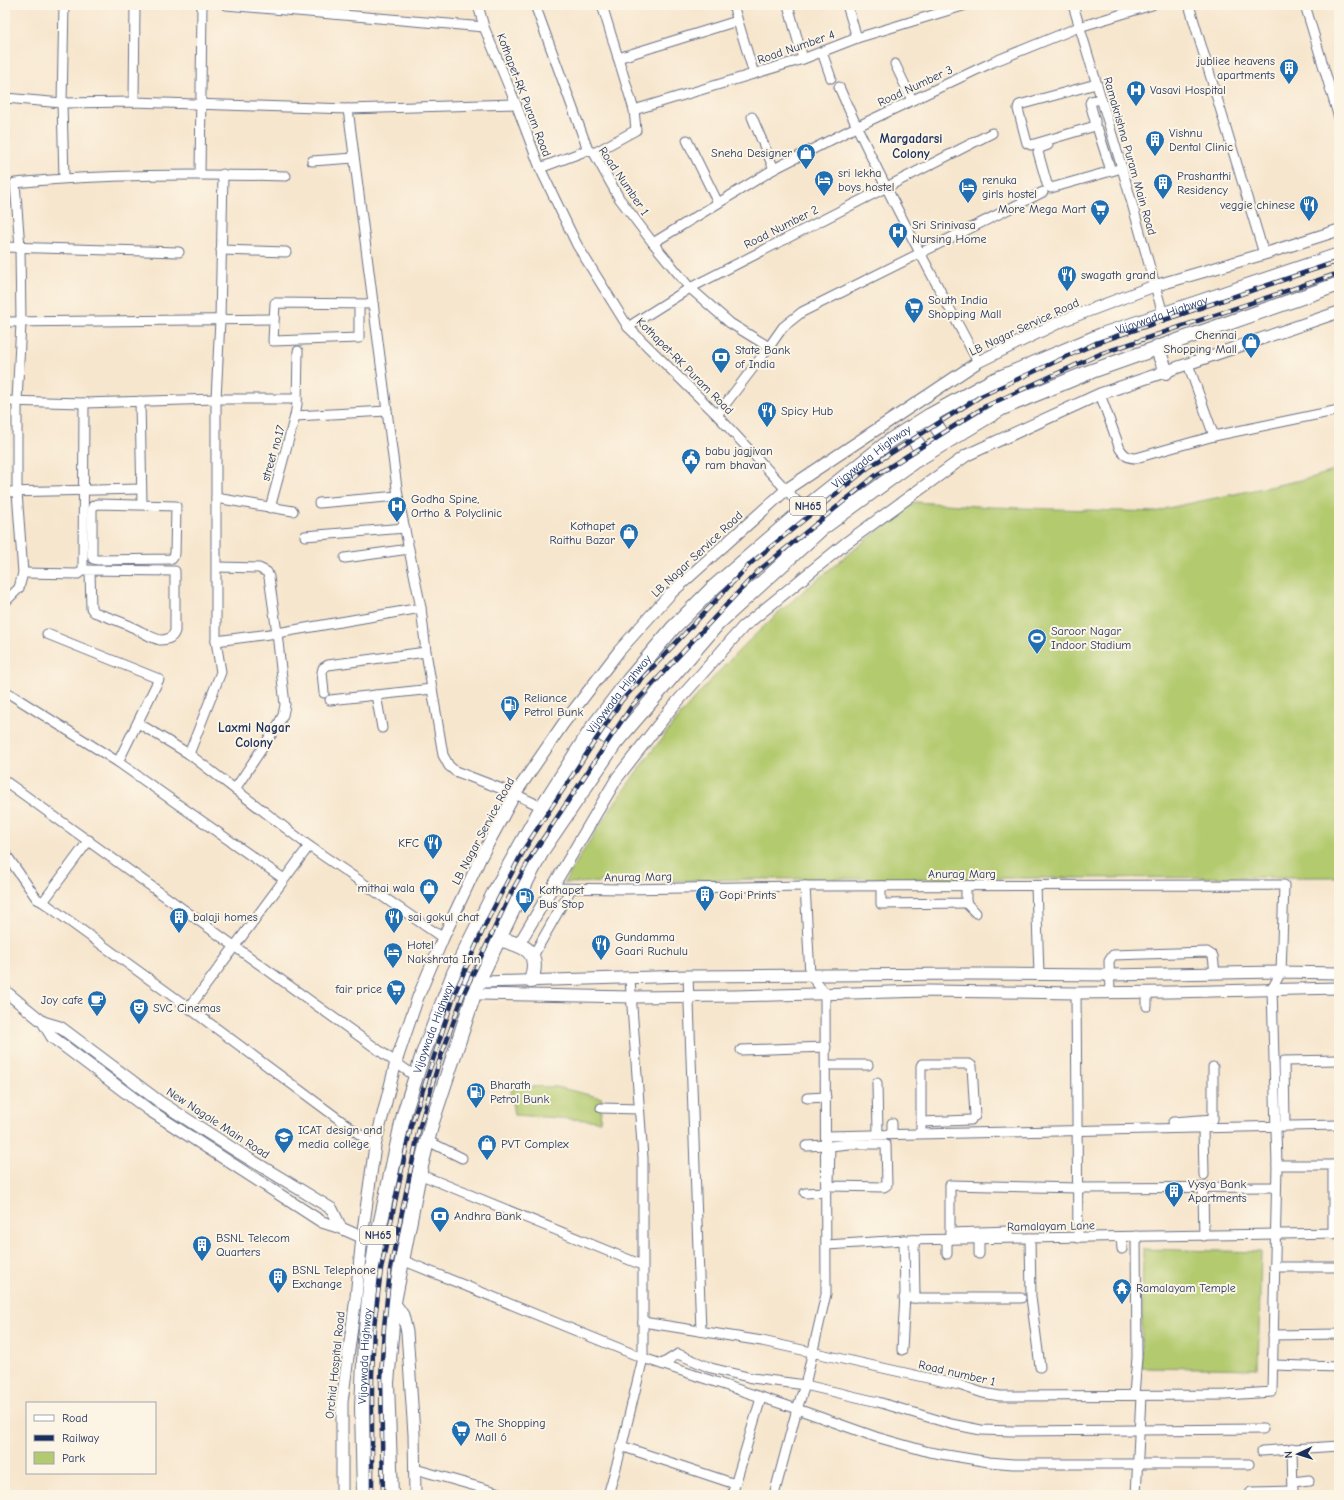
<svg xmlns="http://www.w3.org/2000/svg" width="1344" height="1500" font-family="'Comic Neue',sans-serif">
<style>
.green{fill:#b3ca6e;stroke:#677c66}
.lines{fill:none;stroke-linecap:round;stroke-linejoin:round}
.minor-casing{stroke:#686f85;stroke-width:11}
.tertiary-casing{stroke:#686f85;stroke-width:13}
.trunk-casing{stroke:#686f85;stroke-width:16}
.minor{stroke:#fff;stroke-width:9}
.tertiary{stroke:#fff;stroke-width:11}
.trunk{stroke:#fff;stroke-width:14}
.rail-casing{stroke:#1b2f5e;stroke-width:4.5}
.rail{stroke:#fcf5e5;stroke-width:3;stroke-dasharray:9;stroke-linecap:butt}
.labels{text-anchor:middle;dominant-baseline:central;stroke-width:4;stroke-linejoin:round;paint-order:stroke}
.shield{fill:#fcf5e5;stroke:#5e6a86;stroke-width:1}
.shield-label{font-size:11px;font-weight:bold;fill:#1b2f5e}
.street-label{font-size:12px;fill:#1b2f5e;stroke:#fcf5e5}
.poi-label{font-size:12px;fill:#1b2f5e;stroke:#fcf5e5;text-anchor:start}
.neighbourhood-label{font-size:13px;font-weight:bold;fill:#1b2f5e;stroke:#fcf5e5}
</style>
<rect width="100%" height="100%" fill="#fcf5e5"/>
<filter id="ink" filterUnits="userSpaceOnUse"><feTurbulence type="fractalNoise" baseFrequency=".025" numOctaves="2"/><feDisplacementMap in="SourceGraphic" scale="8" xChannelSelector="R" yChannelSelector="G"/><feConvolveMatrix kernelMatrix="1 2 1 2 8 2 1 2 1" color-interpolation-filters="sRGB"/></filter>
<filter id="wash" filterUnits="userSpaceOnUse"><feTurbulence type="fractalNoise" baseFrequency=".012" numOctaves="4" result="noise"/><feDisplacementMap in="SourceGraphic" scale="16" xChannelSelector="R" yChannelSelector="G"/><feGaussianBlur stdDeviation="0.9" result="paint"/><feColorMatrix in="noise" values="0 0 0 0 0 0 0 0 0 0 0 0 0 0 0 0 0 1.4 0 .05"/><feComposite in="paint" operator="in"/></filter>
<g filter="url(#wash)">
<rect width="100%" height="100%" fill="#f7e6ce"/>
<g class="green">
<path d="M5 143H6L8 209H5Z"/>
<path d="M1339 469V877L757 879 564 883C618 792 681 705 758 632 807 585 861 544 915 502L991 507 1156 512 1168 508 1311 478Z"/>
<path d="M513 1086 557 1087 602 1098 600 1121 514 1115 511 1093Z"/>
<path d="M1143 1249 1261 1252 1258 1369 1141 1367Z"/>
</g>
</g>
<g filter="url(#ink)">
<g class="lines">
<g class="minor-casing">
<g id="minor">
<path d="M64 5 62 103 64 178"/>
<path d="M226 5 484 27"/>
<path d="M478 5 484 27 516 104 540 168 577 245 628 327 717 415 804 509"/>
<path d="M535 5 588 150 594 153 619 198 653 243 690 288 730 323 769 347"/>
<path d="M733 5 754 74"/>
<path d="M788 5 803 59"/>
<path d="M847 5 857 38"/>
<path d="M1073 5 1122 168 1163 314"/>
<path d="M1189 5 1264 254"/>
<path d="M1305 5 1339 118"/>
<path d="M822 52 831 78"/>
<path d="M618 58 737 21"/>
<path d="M895 64 912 100"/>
<path d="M1096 84 1019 105 1018 109 1027 143 1031 145 1095 126V121L1090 103 1091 101 1101 99"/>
<path d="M839 87C880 181 930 271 978 362"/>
<path d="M5 98 62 103 134 102 348 109 516 104"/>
<path d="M134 102 135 5"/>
<path d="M348 109 398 496 421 608 426 652 443 755 449 766 455 771 515 794 542 807"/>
<path d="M634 110 803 59 857 38 966 5"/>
<path d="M752 117 774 169"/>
<path d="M1098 130 1111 171"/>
<path d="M687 140 718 203"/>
<path d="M1048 145 1040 148 1038 152 1047 184 1051 188 1122 168"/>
<path d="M594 153 636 130 634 110 602 5"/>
<path d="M312 161 354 158"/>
<path d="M540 168 588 150"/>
<path d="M200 175 202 5"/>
<path d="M653 243 774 169 856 127 993 62 1079 27 1152 5"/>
<path d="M5 247 179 252"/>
<path d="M221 250 286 252"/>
<path d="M359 304V338L273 341 275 303 373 304"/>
<path d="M5 322 274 319"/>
<path d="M628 327 690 288 992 133"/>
<path d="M1188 364 1214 436"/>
<path d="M1100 394 1120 449C1125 456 1128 458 1136 458L1214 436 1339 410"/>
<path d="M5 401 84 403 216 399H297"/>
<path d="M140 401 142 504"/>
<path d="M717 415 769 347 783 327 802 312 1043 192"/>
<path d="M295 416 387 411"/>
<path d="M5 492 141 489"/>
<path d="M216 498 293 511"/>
<path d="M319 503 398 496"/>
<path d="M97 504 176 506 175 554 172 559 97 560 93 559 92 555V510L93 506Z"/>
<path d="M270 508 295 416 297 404 298 351"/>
<path d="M305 536 405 528"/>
<path d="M345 558 409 549"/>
<path d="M217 567 259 568 267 572 269 577 277 633 285 705 283 715 279 723 235 789"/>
<path d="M83 570 175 571V631C173 638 167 640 160 640 151 638 141 631 132 627 120 621 107 617 94 612L91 608 90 571"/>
<path d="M23 573 78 574 83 570 84 403"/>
<path d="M5 602 19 588 23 573 17 492V401L21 323 20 247 15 183C105 174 195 174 286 176"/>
<path d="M47 634 159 679 118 762"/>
<path d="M216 641 277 633 421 608"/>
<path d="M5 691 118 762 284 879"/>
<path d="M324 693 322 672 323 668 328 665 426 652"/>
<path d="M376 695 382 728"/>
<path d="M330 700 432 689"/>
<path d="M138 723 189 754 309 846 443 938"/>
<path d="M189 754 221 672 216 641V399L220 320 223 174"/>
<path d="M5 781 416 1077"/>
<path d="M5 853 37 899 43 902 189 1008 375 1146"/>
<path d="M881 886V904L966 903V886"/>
<path d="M1036 886 1039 974"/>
<path d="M552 888 625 889 805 886 1284 885 1281 972 1272 989 1277 1165 1272 1392 1226 1395 1000 1396 983 1393 959 1385 762 1341 643 1322"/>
<path d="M43 902 89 840"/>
<path d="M966 903 976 913"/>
<path d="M533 956 571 889"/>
<path d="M688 976 701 1331"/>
<path d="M1110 992 1109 961 1113 955 1207 952 1213 956 1215 973"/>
<path d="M1147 992V1006"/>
<path d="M1076 993 1078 1238"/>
<path d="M189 1008 309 846"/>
<path d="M741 1050 826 1047"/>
<path d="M826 1065H868"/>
<path d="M877 1083 878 1134"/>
<path d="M807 1098 826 1097"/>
<path d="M601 1108 639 1109"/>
<path d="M921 1122 971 1120"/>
<path d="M1173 1122 1213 1119V1067"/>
<path d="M1285 1126 1284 1061 1339 1060"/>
<path d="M1203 1128 1204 1175"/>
<path d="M921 1133V1066L922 1064H969L972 1066 975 1116"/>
<path d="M892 1134V1123"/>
<path d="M826 1136 1339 1125"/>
<path d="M428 1141 462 1158"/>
<path d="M849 1144H883L886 1145 887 1185 884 1187 831 1186 829 1183 830 1146Z"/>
<path d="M806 1146 826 1145"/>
<path d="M1277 1165H1339"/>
<path d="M1333 1165V1234"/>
<path d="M419 1174 642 1265"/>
<path d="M805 1193 825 1192"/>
<path d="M1203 1194 1204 1236"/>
<path d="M950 1233 1010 1231"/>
<path d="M1121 1237 1122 1249"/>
<path d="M1030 1238 1031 1297 1040 1367"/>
<path d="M979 1239V1254"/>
<path d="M914 1240 915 1298"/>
<path d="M947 1240V1254"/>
<path d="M950 1240V1185L1078 1188 1276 1187"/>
<path d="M827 1245 904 1240 1339 1233"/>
<path d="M402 1260 643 1358 797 1409 876 1437 929 1452 989 1462 1013 1464H1249"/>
<path d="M1274 1267H1339"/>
<path d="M904 1298H1021"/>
<path d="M1273 1335 1339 1334"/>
<path d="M902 1350 905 1294 904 1240"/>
<path d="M662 1364 678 1354 711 1368 752 1378 805 1385 878 1402 951 1424 981 1430 1013 1431 1263 1429"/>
<path d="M1273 1365 1339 1367"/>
<path d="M1134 1395 1137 1357 1136 1236"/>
<path d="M621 1446 735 1484"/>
<path d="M1292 1448 1293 1495"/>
<path d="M1262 1451 1339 1446"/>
<path d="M415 1469 507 1495"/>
<path d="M1293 1482 1309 1480"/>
<path d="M608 1495 619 1457 643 1358V1158L630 979"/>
<path d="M732 1495 761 1398"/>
<path d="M774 1495 797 1409 805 1385 826 1294 825 993 810 975 805 886"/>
<path d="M1136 1495 1141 1396"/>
<path d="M1249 1495 1251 1492 1293 1491"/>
</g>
</g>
<g class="tertiary-casing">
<g id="tertiary">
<path d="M519 944 617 778 670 710 743 627 846 543 967 455 1100 394 1339 312"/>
<path d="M454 973 478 982H484L688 976 971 974 1110 975 1281 972 1339 973"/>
<path d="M448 985 481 994 632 997 735 996 928 991 1076 993 1171 992 1339 988"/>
<path d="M5 991 43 1022 52 1037 149 1110 322 1222 341 1228 368 1240"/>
<path d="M43 1022 60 1027 160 1102 238 1152 332 1209 341 1228"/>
<path d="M394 1302 403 1315 407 1332 414 1434 415 1495"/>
<path d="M342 1495V1402L356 1297 362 1237 375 1146 396 1062 418 997 443 938 481 857 515 794 563 724 619 651 670 594 787 489 978 362 1064 320 1154 286 1264 254 1339 230"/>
</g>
</g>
<g class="trunk-casing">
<g id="trunk">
<path d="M1157 347 1166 372"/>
<path d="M929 416 947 441"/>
<path d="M907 430 925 454"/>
<path d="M593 727 615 743"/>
<path d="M499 939C525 946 541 950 531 981"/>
<path id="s1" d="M364 1495 362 1407 365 1340 371 1277 376 1244 404 1114 423 1054 454 973 494 893 542 807 593 727 629 680 673 628 714 587 804 509 891 440 929 416 990 382 1102 335 1339 255"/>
<path d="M391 1495 387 1383 394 1302 419 1174 432 1122 478 982 528 878 543 849 615 743 718 623 821 529 913 462 1002 408 1092 371 1339 284"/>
</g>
</g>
<use href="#minor" class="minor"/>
<use href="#tertiary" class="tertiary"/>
<use href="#trunk" class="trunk"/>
<g class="rail-casing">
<g id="rail">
<path d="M372 1495V1375L374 1327 381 1269 411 1126 456 990 488 919 524 849 622 700 751 563 869 467 981 396 1096 343 1339 261"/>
<path d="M383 1495 381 1378 384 1327 390 1270 419 1129 439 1062 463 995 512 891 532 855 631 707 758 571 875 476 986 406 1100 354 1339 273"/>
</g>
</g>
<use href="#rail" class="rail"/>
</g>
</g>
<defs>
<g id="building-pin" transform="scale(1)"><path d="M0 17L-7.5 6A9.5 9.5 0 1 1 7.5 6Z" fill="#1f6fb2" stroke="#fcf5e5"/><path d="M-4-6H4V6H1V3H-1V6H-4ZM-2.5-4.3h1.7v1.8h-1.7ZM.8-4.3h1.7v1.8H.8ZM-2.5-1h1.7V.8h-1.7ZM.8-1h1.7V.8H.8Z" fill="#fff"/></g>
<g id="hospital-pin" transform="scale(1)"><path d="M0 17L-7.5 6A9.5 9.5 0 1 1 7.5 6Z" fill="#1f6fb2" stroke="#fcf5e5"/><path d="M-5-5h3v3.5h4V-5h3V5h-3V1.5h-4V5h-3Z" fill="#fff"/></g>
<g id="shop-pin" transform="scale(1)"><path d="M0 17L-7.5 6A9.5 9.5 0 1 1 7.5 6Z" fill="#1f6fb2" stroke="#fcf5e5"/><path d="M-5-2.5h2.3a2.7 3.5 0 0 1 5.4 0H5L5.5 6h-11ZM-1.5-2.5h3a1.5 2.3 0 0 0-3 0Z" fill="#fff"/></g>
<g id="hotel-pin" transform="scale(1)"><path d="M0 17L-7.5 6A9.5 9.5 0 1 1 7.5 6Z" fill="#1f6fb2" stroke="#fcf5e5"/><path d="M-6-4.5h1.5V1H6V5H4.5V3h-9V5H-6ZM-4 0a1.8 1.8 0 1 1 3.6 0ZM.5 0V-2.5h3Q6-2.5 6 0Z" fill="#fff"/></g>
<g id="restaurant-pin" transform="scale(1)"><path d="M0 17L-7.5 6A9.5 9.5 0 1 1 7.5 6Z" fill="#1f6fb2" stroke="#fcf5e5"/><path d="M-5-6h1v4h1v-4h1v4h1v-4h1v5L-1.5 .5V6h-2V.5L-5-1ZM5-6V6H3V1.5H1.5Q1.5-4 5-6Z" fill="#fff"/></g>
<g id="supermarket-pin" transform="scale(1)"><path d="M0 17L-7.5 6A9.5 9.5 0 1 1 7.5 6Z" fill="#1f6fb2" stroke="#fcf5e5"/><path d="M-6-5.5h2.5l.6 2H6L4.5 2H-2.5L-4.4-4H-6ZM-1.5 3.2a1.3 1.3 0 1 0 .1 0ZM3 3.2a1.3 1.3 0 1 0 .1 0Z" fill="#fff"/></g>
<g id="bank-pin" transform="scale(1)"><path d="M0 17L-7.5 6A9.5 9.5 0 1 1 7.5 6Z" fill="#1f6fb2" stroke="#fcf5e5"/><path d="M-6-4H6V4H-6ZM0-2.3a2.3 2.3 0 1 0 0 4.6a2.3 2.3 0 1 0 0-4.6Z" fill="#fff"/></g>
<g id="civic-pin" transform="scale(1)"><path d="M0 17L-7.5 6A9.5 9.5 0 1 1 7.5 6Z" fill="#1f6fb2" stroke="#fcf5e5"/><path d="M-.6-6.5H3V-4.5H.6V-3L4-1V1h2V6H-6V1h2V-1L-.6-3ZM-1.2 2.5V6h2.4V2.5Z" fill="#fff"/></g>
<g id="stadium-pin" transform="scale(1)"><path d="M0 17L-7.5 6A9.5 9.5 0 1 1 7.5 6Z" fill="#1f6fb2" stroke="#fcf5e5"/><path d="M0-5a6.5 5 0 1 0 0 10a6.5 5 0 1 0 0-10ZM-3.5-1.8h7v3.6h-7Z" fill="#fff"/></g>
<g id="fuel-pin" transform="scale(1)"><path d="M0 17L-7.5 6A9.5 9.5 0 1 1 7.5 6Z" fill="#1f6fb2" stroke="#fcf5e5"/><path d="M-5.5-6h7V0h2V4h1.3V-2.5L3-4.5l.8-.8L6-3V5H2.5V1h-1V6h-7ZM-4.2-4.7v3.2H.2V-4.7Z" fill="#fff"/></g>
<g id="cafe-pin" transform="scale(1)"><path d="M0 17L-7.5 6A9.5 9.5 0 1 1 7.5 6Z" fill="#1f6fb2" stroke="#fcf5e5"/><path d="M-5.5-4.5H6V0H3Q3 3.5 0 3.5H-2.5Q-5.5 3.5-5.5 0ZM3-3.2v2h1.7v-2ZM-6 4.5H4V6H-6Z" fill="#fff"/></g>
<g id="theatre-pin" transform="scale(1)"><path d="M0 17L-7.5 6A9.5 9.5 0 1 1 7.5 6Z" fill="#1f6fb2" stroke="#fcf5e5"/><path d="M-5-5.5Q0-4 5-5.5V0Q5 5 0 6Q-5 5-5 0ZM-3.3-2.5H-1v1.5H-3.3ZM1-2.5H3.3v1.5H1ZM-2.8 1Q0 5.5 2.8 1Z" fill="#fff"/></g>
<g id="university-pin" transform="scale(1)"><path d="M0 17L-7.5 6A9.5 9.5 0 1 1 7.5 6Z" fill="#1f6fb2" stroke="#fcf5e5"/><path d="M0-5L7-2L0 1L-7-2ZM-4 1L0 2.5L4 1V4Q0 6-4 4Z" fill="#fff"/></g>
<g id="temple-pin" transform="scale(1)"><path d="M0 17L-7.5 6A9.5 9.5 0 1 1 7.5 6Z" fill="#1f6fb2" stroke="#fcf5e5"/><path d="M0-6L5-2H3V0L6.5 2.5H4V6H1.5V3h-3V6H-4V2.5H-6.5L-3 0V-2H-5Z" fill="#fff"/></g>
</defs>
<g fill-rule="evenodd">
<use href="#building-pin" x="1289" y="68"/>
<use href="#hospital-pin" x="1136" y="90"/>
<use href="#building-pin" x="1155" y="140"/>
<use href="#shop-pin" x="806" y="153"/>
<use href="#hotel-pin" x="824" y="180"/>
<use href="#building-pin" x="1163" y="183"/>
<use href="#hotel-pin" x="968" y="187"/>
<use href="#restaurant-pin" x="1309" y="205"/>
<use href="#supermarket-pin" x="1100" y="209"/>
<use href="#hospital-pin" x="898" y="232"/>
<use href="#restaurant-pin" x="1067" y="275"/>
<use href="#supermarket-pin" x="914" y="307"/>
<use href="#shop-pin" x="1251" y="342"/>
<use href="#bank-pin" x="721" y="357"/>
<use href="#restaurant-pin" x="767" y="411"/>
<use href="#civic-pin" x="691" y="458"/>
<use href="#hospital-pin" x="397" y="506"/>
<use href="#shop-pin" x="629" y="533"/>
<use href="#stadium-pin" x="1037" y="638"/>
<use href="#fuel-pin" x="510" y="705"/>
<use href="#restaurant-pin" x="433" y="843"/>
<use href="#shop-pin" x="429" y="888"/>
<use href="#building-pin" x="705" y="895"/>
<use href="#fuel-pin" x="525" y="897"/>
<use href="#building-pin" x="179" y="917"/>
<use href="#restaurant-pin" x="394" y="917"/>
<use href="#restaurant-pin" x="601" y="944"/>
<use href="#hotel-pin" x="393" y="952"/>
<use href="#supermarket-pin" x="396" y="989"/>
<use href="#cafe-pin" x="97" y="1000"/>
<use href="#theatre-pin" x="139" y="1008"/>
<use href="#fuel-pin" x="476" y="1092"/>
<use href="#university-pin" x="284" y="1137"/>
<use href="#shop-pin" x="487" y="1144"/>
<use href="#building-pin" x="1174" y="1191"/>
<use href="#bank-pin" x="440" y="1216"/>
<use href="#building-pin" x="202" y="1245"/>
<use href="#building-pin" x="278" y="1277"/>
<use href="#temple-pin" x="1122" y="1288"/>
<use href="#supermarket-pin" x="461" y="1430"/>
</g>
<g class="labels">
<g class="shield">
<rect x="790" y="497" width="36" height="18" rx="3"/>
<rect x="360" y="1226" width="36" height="18" rx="3"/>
</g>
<g class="shield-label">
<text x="808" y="506">NH65</text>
<text x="378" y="1235">NH65</text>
</g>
<g class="street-label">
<text transform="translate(796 47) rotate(-19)">Road Number 4</text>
<text transform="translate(915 86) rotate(-25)">Road Number 3</text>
<text transform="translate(524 95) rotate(69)">Kothapet-RK Puram Road</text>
<text transform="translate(1130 156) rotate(74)">Ramakrishna Puram Main Road</text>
<text transform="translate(624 181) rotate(56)">Road Number 1</text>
<text transform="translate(781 227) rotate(-27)">Road Number 2</text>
<text stroke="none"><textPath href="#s1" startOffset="1532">Vijaywada Highway</textPath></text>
<text transform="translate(1024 327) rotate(-25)">LB Nagar Service Road</text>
<text transform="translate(685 366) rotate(45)">Kothapet-RK Puram Road</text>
<text transform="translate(273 453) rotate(-74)">street no.17</text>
<text stroke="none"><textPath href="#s1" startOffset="1207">Vijaywada Highway</textPath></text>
<text transform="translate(697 554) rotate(-43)">LB Nagar Service Road</text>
<text stroke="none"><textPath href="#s1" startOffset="859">Vijaywada Highway</textPath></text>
<text transform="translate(483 831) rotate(-62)">LB Nagar Service Road</text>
<text x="962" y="874">Anurag Marg</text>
<text transform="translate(638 877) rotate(-1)">Anurag Marg</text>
<text stroke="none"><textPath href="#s1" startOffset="476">Vijaywada Highway</textPath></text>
<text transform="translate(218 1123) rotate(33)">New Nagole Main Road</text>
<text transform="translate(1051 1226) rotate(-1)">Ramalayam Lane</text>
<text stroke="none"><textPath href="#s1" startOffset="139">Vijaywada Highway</textPath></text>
<text transform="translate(335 1365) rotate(-84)">Orchid Hospital Road</text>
<text transform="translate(957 1373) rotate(13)">Road number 1</text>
</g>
<g class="poi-label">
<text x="1275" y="61" text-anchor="end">jubliee heavens<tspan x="1275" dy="14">apartments</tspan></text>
<text x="1150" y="90">Vasavi Hospital</text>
<text x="1169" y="133">Vishnu<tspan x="1169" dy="14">Dental Clinic</tspan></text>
<text x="792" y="153" text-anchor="end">Sneha Designer</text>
<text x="838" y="173">sri lekha<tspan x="838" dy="14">boys hostel</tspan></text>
<text x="1177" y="176">Prashanthi<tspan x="1177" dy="14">Residency</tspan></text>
<text x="982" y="180">renuka<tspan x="982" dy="14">girls hostel</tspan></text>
<text x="1295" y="205" text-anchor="end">veggie chinese</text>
<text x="1086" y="209" text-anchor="end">More Mega Mart</text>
<text x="912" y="225">Sri Srinivasa<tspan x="912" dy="14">Nursing Home</tspan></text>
<text x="1081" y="275">swagath grand</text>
<text x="928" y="300">South India<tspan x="928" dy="14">Shopping Mall</tspan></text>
<text x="1237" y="335" text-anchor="end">Chennai<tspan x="1237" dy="14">Shopping Mall</tspan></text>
<text x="735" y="350">State Bank<tspan x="735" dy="14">of India</tspan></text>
<text x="781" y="411">Spicy Hub</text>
<text x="705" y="451">babu jagjivan<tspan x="705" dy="14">ram bhavan</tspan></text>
<text x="411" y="499">Godha Spine,<tspan x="411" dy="14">Ortho &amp; Polyclinic</tspan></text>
<text x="615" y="526" text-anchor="end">Kothapet<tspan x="615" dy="14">Raithu Bazar</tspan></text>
<text x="1051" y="631">Saroor Nagar<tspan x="1051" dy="14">Indoor Stadium</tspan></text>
<text x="524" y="698">Reliance<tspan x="524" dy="14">Petrol Bunk</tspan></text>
<text x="419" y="843" text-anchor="end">KFC</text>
<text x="415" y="888" text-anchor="end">mithai wala</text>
<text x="539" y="890">Kothapet<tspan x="539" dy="14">Bus Stop</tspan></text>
<text x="719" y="895">Gopi Prints</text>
<text x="193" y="917">balaji homes</text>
<text x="408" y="917">sai gokul chat</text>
<text x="615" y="937">Gundamma<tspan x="615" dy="14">Gaari Ruchulu</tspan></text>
<text x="407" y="945">Hotel<tspan x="407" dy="14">Nakshrata Inn</tspan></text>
<text x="382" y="989" text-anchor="end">fair price</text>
<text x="83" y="1000" text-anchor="end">Joy cafe</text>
<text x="153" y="1008">SVC Cinemas</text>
<text x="490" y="1085">Bharath<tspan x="490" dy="14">Petrol Bunk</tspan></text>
<text x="298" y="1130">ICAT design and<tspan x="298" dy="14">media college</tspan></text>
<text x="501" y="1144">PVT Complex</text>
<text x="1188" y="1184">Vysya Bank<tspan x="1188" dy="14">Apartments</tspan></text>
<text x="454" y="1216">Andhra Bank</text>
<text x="216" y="1238">BSNL Telecom<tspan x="216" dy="14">Quarters</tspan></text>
<text x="292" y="1270">BSNL Telephone<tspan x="292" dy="14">Exchange</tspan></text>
<text x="1136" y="1288">Ramalayam Temple</text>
<text x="475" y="1423">The Shopping<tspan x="475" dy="14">Mall 6</tspan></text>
</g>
<g class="neighbourhood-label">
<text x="911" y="138">Margadarsi<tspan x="911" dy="15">Colony</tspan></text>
<text x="254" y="727">Laxmi Nagar<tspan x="254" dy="15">Colony</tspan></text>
</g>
</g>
<rect width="1344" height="1500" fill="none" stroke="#fcf5e5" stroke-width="20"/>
<rect x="26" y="1402" width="130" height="72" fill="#fcf5e5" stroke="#a2a6af"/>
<rect x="34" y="1415" width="20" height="6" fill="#ffffff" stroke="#a2a6af"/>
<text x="62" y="1422" font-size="12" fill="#1b2f5e">Road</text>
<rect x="34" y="1435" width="20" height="6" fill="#1b2f5e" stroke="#a2a6af"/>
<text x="62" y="1442" font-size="12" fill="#1b2f5e">Railway</text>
<rect x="34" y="1452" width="20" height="12" fill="#b3ca6e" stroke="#a2a6af"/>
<text x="62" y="1462" font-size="12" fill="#1b2f5e">Park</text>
<g transform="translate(1298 1454) rotate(266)" stroke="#fcf5e5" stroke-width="3" paint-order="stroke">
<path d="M0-3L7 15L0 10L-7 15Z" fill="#1b2f5e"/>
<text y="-6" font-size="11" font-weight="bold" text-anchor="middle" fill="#1b2f5e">N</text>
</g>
</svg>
